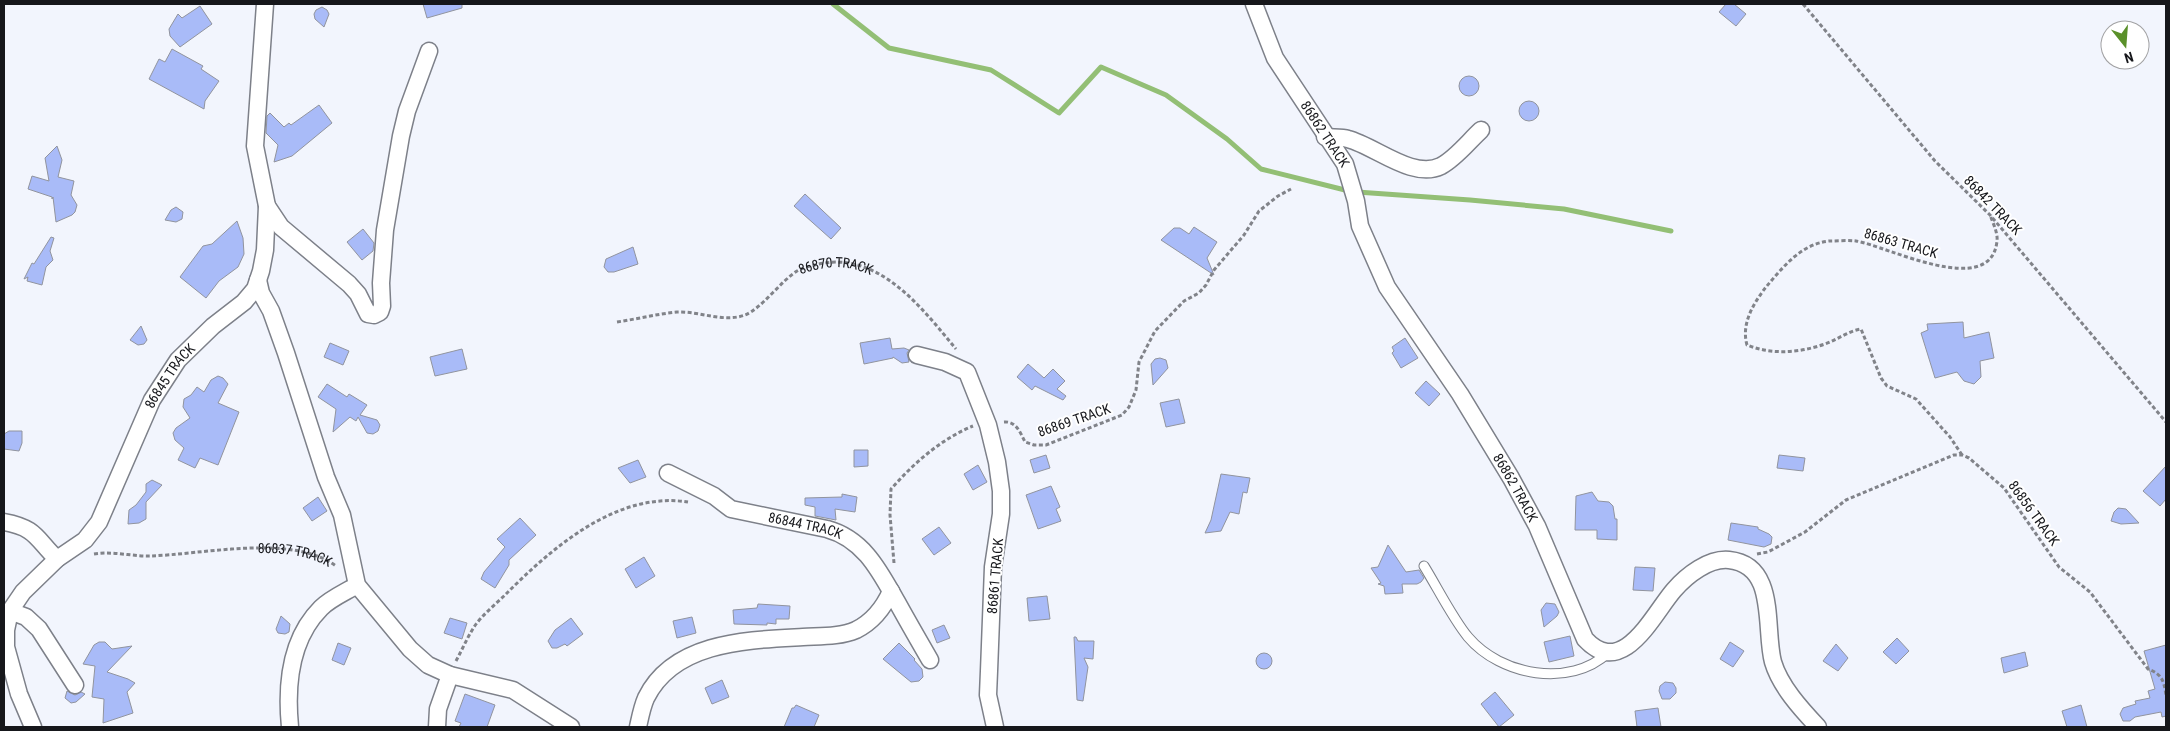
<svg xmlns="http://www.w3.org/2000/svg" width="2170" height="731" font-family="'Roboto Condensed',sans-serif">
<style>
.lines{fill:none;stroke-linecap:round;stroke-linejoin:round}
.stream{stroke:#93bf75;stroke-width:5}
.building{fill:#a9bbf8;stroke:#91949e}
.service-casing{stroke:#7d8089;stroke-width:11}
.minor-casing{stroke:#7d8089;stroke-width:19}
.path{stroke:#818389;stroke-width:3;stroke-dasharray:4 2.5;stroke-linecap:butt}
.service{stroke:#fff;stroke-width:9}
.minor{stroke:#fff;stroke-width:16}
.labels{text-anchor:middle;dominant-baseline:central;stroke-width:4;stroke-linejoin:round;paint-order:stroke}
.street-label{font-size:14px;fill:#16171b;stroke:#fff}
</style>
<rect width="100%" height="100%" fill="#f2f5fd"/>
<g class="lines">
<g class="stream">
<path d="M833 4 889 48 991 70 1059 113 1101 67 1166 95 1227 139 1261 169 1349 191"/>
<path d="M1357 192 1470 200 1564 209 1671 231"/>
</g>
</g>
<g class="building">
<path d="M423 4H462V8L427 18Z"/>
<path d="M1726 4H1734L1746 14 1736 26 1719 12Z"/>
<path d="M200 6 212 24 180 47 170 36 169 29 178 14 182 18Z"/>
<path d="M322 7 327 10 329 14 324 27 315 19 314 14 316 10Z"/>
<path d="M172 49 203 66 201 69 219 81 205 101 204 109 149 79 159 59 165 62Z"/>
<circle cx="1469" cy="86" r="10"/>
<circle cx="1529" cy="111" r="10"/>
<path d="M319 105 332 123 292 156 274 162 278 145 266 133 267 116 270 113 284 127 289 123 291 125Z"/>
<path d="M57 146 62 160 58 177 74 181 71 195 77 205 75 212 72 215 56 222 53 197 52 199V197L28 189 32 176 49 181 45 158Z"/>
<path d="M805 194 841 228 831 239 794 206Z"/>
<path d="M176 207 183 212 182 219 176 222 165 220 171 210Z"/>
<path d="M237 221 243 238 244 254 238 267 219 281 206 298 180 277 203 246 212 244Z"/>
<path d="M1194 227 1217 242 1207 258 1214 275 1161 240 1174 228H1180L1189 234Z"/>
<path d="M363 229 374 243 373 251 362 260 347 242Z"/>
<path d="M51 237 54 238 50 251 53 260 46 267 42 285 27 281 28 277 24 279 32 263 34 264Z"/>
<path d="M633 247 638 264 614 272H608L604 267 606 259Z"/>
<path d="M1963 322 1964 338 1989 332 1994 358 1980 361 1981 377 1974 384 1964 381 1957 372 1935 378 1921 333 1928 330 1927 324Z"/>
<path d="M141 326 147 340 144 344 138 345 130 340Z"/>
<path d="M890 338 892 349 904 348 909 350 907 353 909 362 902 363 893 357V358L864 364 860 343Z"/>
<path d="M1405 338 1418 358 1401 368 1392 353 1394 351 1392 347Z"/>
<path d="M330 343 349 351 343 365 324 357Z"/>
<path d="M462 349 467 369 435 376 430 357Z"/>
<path d="M1160 358 1166 360 1168 368 1153 385 1151 364 1155 359Z"/>
<path d="M1028 364 1044 378 1053 369 1065 381 1057 389 1066 396 1063 400 1035 386 1032 390 1017 377Z"/>
<path d="M218 376 223 378 228 384 218 403 239 412 218 465 200 458 195 468 178 460 184 448 175 440 173 433 176 428 190 418 183 407 184 399 191 395 197 387 204 392 211 380Z"/>
<path d="M1426 381 1440 394 1429 406 1415 393Z"/>
<path d="M327 384 347 397 349 394 367 405 360 415 377 420 380 425 378 431 373 434 367 433 358 417 356 421 350 417 333 432 336 409 318 397Z"/>
<path d="M1179 399 1185 423 1166 427 1160 403Z"/>
<path d="M9 431H22V443L19 451 4 449V434Z"/>
<path d="M854 450H868V466L854 467Z"/>
<path d="M1046 455 1050 468 1034 473 1030 460Z"/>
<path d="M1779 455 1805 458 1803 471 1777 468Z"/>
<path d="M638 460 646 477 630 483 618 468Z"/>
<path d="M978 465 987 482 973 490 964 474Z"/>
<path d="M2166 466V499L2160 506 2143 491Z"/>
<path d="M1221 474 1250 478 1247 493 1243 492 1239 514 1230 512 1221 531 1205 533 1211 520Z"/>
<path d="M152 480 162 485 146 502V519L139 523 128 524 129 510 136 505 146 492V484Z"/>
<path d="M1051 486 1060 507 1056 509 1061 521 1038 529 1026 495Z"/>
<path d="M1592 492 1598 501 1609 502 1613 506 1615 519H1617V540L1597 539V530H1575L1576 496Z"/>
<path d="M842 494 857 497 855 512 835 509 836 520 815 516V507L805 505V498L842 497Z"/>
<path d="M318 497 327 511 312 521 303 508Z"/>
<path d="M2118 508 2126 509 2139 523 2121 524 2111 521 2114 512Z"/>
<path d="M520 518 536 535 509 560V565L495 588 481 579 484 572 505 547 497 539Z"/>
<path d="M1731 523 1758 527V529L1769 534 1772 537 1771 544 1764 547 1728 540Z"/>
<path d="M939 527 951 543 934 555 922 539Z"/>
<path d="M1388 545 1406 572 1419 570 1424 578 1421 582 1417 584H1402L1403 593 1385 594 1384 586 1378 584 1381 583 1371 568 1378 567Z"/>
<path d="M644 557 655 576 636 588 625 569Z"/>
<path d="M1635 567 1655 568 1653 591 1633 590Z"/>
<path d="M1047 596 1050 619 1029 621 1027 598Z"/>
<path d="M1546 603 1555 604 1559 612 1557 616 1544 627 1541 610Z"/>
<path d="M758 604 790 606 789 619H776V624L767 623V625L734 624 733 610 757 608Z"/>
<path d="M281 616 290 624 289 632 285 634 278 633 276 629Z"/>
<path d="M692 617 696 633 677 638 673 621Z"/>
<path d="M450 618 467 623 462 639 444 633Z"/>
<path d="M571 618 583 634 567 646 565 644 557 648H552L548 641 555 630Z"/>
<path d="M944 625 950 638 937 643 932 630Z"/>
<path d="M1570 636 1574 656 1549 662 1544 642Z"/>
<path d="M1074 637H1076L1078 641H1094L1093 659 1084 658 1088 667 1083 701 1077 700Z"/>
<path d="M1897 638 1909 651 1896 664 1883 652Z"/>
<path d="M99 642H105L112 649 132 646 107 672 128 679 135 683 127 692 133 713 103 723 104 699 92 697 95 666 83 664 94 645Z"/>
<path d="M1730 642 1744 651 1733 667 1720 659Z"/>
<path d="M338 643 351 648 344 665 332 660Z"/>
<path d="M899 643 915 659 914 660 922 669 923 677 919 681 911 682 883 659Z"/>
<path d="M1836 644 1848 658 1838 671 1823 661Z"/>
<path d="M2166 645V716L2162 717 2161 712 2135 717 2130 721H2123L2120 714 2123 708 2136 704 2135 701 2150 698 2148 691 2155 689 2144 651Z"/>
<path d="M2025 652 2028 666 2004 673 2001 658Z"/>
<circle cx="1264" cy="661" r="8"/>
<path d="M722 680 729 697 712 704 705 688Z"/>
<path d="M1665 682 1673 683 1676 688V693L1670 699H1662L1659 691 1660 686Z"/>
<path d="M67 691 75 695 81 692 85 694 76 702 71 703 65 698Z"/>
<path d="M1495 692 1514 715 1499 727 1481 704Z"/>
<path d="M465 694 495 705 487 727H459L461 723 455 721Z"/>
<path d="M796 705 819 715 814 727H784L792 708H794Z"/>
<path d="M2081 705 2087 727H2067L2062 711Z"/>
<path d="M1658 708 1661 727H1637L1635 711Z"/>
</g>
<g class="lines">
<g class="service-casing">
<path id="service" d="M1424 566C1437 587 1453 619 1468 637 1501 676 1570 688 1608 653"/>
</g>
<g class="minor-casing">
<g id="minor">
<path id="s3" d="M1254 4 1275 58 1345 164 1356 201 1360 226 1387 287 1460 394 1511 478 1537 526 1585 639C1623 680 1653 614 1674 590 1687 575 1709 558 1729 560 1778 565 1764 629 1773 662 1780 686 1801 709 1818 727"/>
<path d="M1325 137C1333 138 1341 137 1348 139 1375 146 1413 180 1441 166 1456 158 1469 141 1481 130"/>
<path d="M267 206 281 227 349 284 358 294 368 314 374 315 380 312 382 306 381 283 385 230 401 136 407 111 429 51"/>
<path d="M258 280 261 293 271 311 286 353 326 477 342 515 357 585 410 649 428 665 450 675 513 690 571 727"/>
<path d="M917 355 945 362 967 372 988 425 997 462 1001 491V514L993 567 989 671 988 695 995 727"/>
<path id="s4" d="M668 473 714 496 731 509 827 529C864 539 880 572 897 602 908 622 919 641 930 660"/>
<path d="M4 522C37 528 36 539 57 559"/>
<path d="M10 611 26 617 39 629 75 685"/>
<path id="s5" d="M33 727 19 694 6 647V630L10 611 23 592 57 559 85 540 99 522 152 400 178 360 213 326 244 302 255 289 261 271 265 250 267 206 255 146 265 4"/>
<path d="M290 727C286 686 290 639 321 608 331 598 346 592 357 585"/>
<path d="M437 727 438 709 450 675"/>
<path d="M638 727C640 718 642 707 646 698 674 641 749 640 803 637 820 636 840 637 856 630 872 622 884 607 891 591"/>
</g>
</g>
<g class="path">
<path d="M1803 4 1935 161 1990 215 2166 422"/>
<path id="s1" d="M617 322C637 319 657 314 677 312 700 311 723 323 745 315 761 309 781 281 797 271 804 267 811 266 819 264 879 251 922 308 956 349"/>
<path d="M1004 422C1016 421 1020 432 1025 442L1034 445H1046L1122 415 1129 407 1136 390 1139 362 1155 331 1184 301 1199 293 1206 285 1214 270 1244 235 1259 211 1278 196 1291 189"/>
<path d="M1962 455 1950 437 1916 399 1887 386 1881 378 1861 329C1848 331 1837 340 1825 344 1799 353 1772 355 1747 345 1741 324 1753 304 1766 287 1783 267 1801 244 1829 241 1837 241 1848 240 1856 241 1887 246 1991 300 1997 241 1998 233 1993 223 1990 215"/>
<path id="s2" d="M94 554C112 551 130 556 148 556 202 555 291 533 336 566"/>
<path d="M1757 554 1768 552 1805 532 1846 500 1954 455H1962L1969 458 2004 488 2059 567 2090 592 2148 669C2162 674 2164 681 2166 695"/>
<path d="M894 563 890 515 891 489C914 463 941 439 973 426"/>
<path d="M456 661C462 650 467 638 474 627 482 615 496 604 506 594 553 547 617 491 688 502"/>
</g>
<use href="#service" class="service"/>
<use href="#minor" class="minor"/>
</g>
<g class="labels">
<g class="street-label">
<text stroke="none"><textPath href="#s3" startOffset="149">86862 TRACK</textPath></text>
<text transform="translate(1993 205) rotate(46)">86842 TRACK</text>
<text transform="translate(1901 243) rotate(16)">86863 TRACK</text>
<text stroke="none"><textPath href="#s1" startOffset="238">86870 TRACK</textPath></text>
<text stroke="none"><textPath href="#s5" startOffset="411">86845 TRACK</textPath></text>
<text transform="translate(1074 420) rotate(-19)">86869 TRACK</text>
<text stroke="none"><textPath href="#s3" startOffset="554">86862 TRACK</textPath></text>
<text transform="translate(2034 513) rotate(54)">86856 TRACK</text>
<text stroke="none"><textPath href="#s4" startOffset="149">86844 TRACK</textPath></text>
<text stroke="none"><textPath href="#s2" startOffset="202">86837 TRACK</textPath></text>
<text transform="translate(995 576) rotate(-85)">86861 TRACK</text>
</g>
</g>
<rect width="2170" height="731" fill="none" stroke="#16171b" stroke-width="10"/>
<g transform="translate(2125 45) rotate(163)"><circle r="24" fill="#ffffff" stroke="#a2a2a4"/>
<path d="M0-4L9 19L0 12L-9 19Z" fill="#5a902a"/>
<text y="-8" font-size="14" font-weight="bold" text-anchor="middle" fill="#16171b">N</text>
</g>
</svg>
